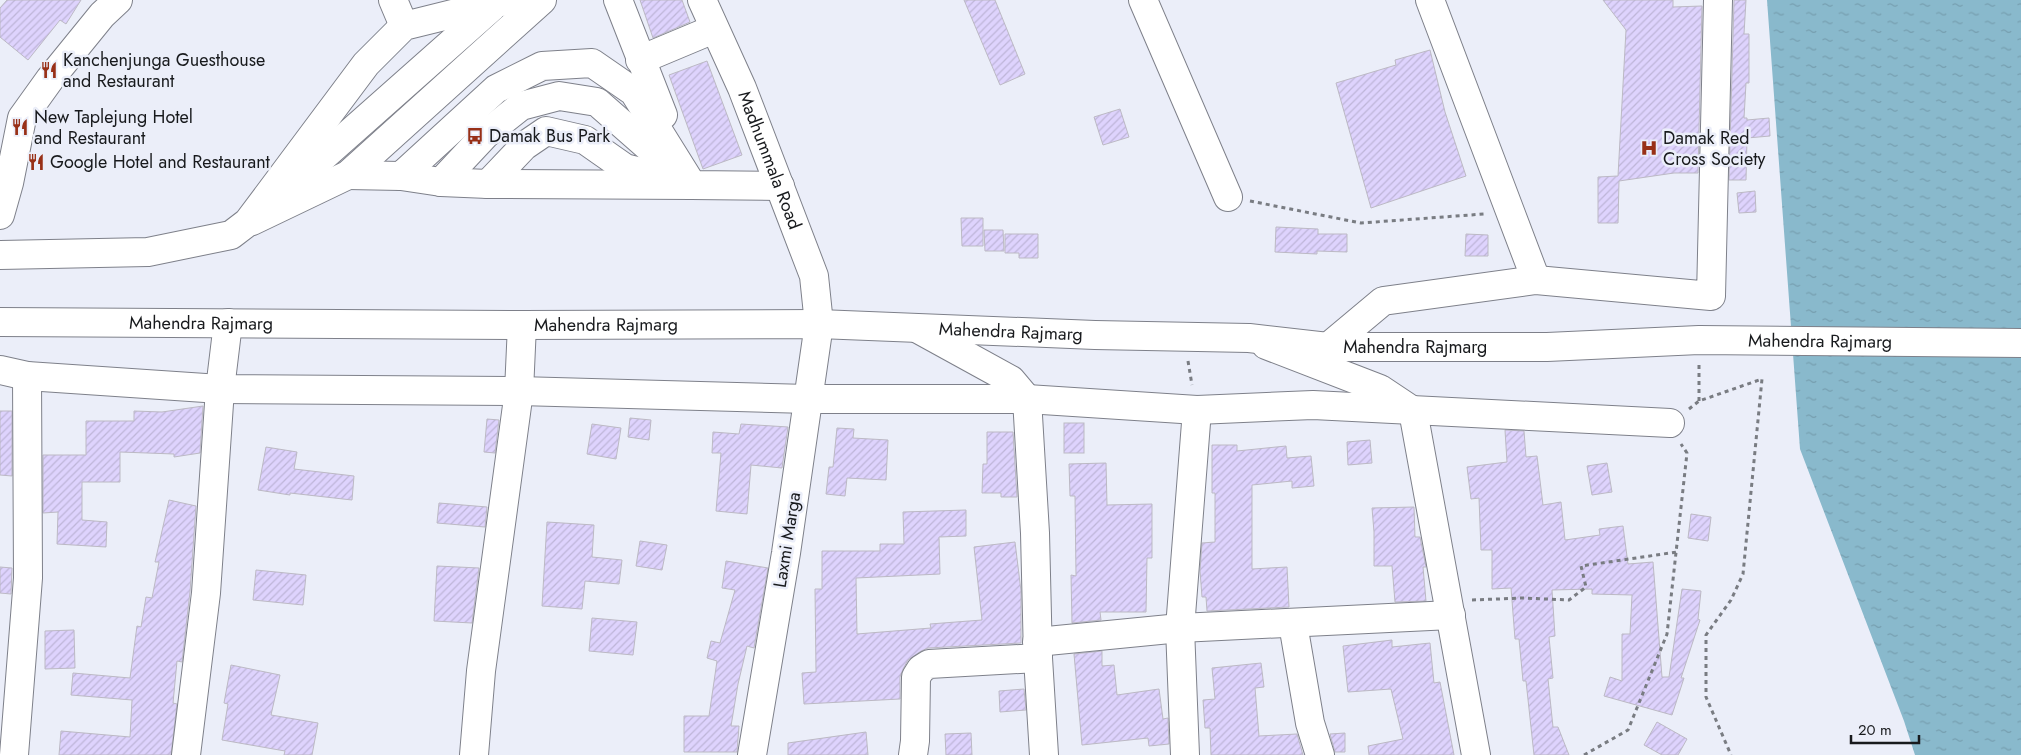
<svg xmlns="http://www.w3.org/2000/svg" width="2021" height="755" font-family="Jost,sans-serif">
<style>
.water{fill:url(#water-ripples)}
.building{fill:url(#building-hatch);stroke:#bcb9c4}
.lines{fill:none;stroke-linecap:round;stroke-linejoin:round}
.minor-casing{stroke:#7e808a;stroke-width:30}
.highway-casing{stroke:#7e808a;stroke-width:30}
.path{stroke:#797c82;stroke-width:3;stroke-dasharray:4 4;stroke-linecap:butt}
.minor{stroke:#fff;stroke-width:28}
.highway{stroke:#fff;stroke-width:28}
.labels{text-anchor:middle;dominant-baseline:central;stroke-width:5;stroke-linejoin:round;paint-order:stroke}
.poi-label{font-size:18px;fill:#181a1d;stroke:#ebeef9;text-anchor:start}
.street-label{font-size:18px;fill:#181a1d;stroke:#ebeef9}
</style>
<defs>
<pattern id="water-ripples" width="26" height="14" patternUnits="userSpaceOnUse" patternTransform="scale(1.25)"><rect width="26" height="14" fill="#89b9cc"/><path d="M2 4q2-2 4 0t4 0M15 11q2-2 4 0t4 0" fill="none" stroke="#769eaf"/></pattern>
<pattern id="building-hatch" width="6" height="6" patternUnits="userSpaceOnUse" patternTransform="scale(1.25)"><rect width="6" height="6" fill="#ded3fd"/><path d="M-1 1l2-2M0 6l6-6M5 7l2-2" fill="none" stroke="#beb5d8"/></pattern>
</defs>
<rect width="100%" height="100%" fill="#ebeef9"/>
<path class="water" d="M1767 0H2021V755H1915L1904 721 1800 449Z"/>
<g class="building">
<path d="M7 0H81L66 24 60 20 28 60 0 37V8Z"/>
<path d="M640 0H682L690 22 653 38Z"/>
<path d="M964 0H995L1025 74 1000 85Z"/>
<path d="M1603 0H1673V7L1702 6 1698 173H1674L1619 181 1618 223H1598V177L1618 176 1626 30Z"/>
<path d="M1734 0H1746L1744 34H1749V83H1746L1744 118H1747V120L1769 118 1770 136 1747 138 1746 180H1729Z"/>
<path d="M1430 50 1445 112 1466 176 1371 208 1336 83 1396 65 1395 60Z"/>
<path d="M707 61 742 155 703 169 669 75Z"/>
<path d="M1120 109 1129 137 1103 145 1094 117Z"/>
<path d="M1755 191 1756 212 1739 213 1737 193Z"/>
<path d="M961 218H983V246H962Z"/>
<path d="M1276 227 1318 229V234H1347V252L1317 251V254L1275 252Z"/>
<path d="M984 230H1003L1004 251H985Z"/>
<path d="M1005 234H1038V258H1019V253H1005Z"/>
<path d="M1466 234 1488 235V256H1465Z"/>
<path d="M203 406 200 453 174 457V454L120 452V482H82V520L107 522 106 547 57 544 58 512 43 513V455H86V421H134V411L162 412Z"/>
<path d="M0 411H12V476L0 475Z"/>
<path d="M630 418 651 420 649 440 628 437Z"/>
<path d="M487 419 499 420 495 453 484 452Z"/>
<rect x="1064" y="423" width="20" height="30"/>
<path d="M592 424 621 428 616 459 587 454Z"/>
<path d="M741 424 788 427 782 468 751 465 747 514 716 511 721 453H712L713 432 739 434Z"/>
<path d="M837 428 854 429 853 438 888 440 886 480 847 478 845 496 826 494 829 467H833Z"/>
<path d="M1505 430 1524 431 1526 457 1537 456 1543 505 1561 502 1565 540 1600 535 1599 529 1623 526 1628 564 1653 562 1662 677H1669L1682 589 1701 591 1698 619 1700 620 1681 678H1684L1672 715 1604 696 1610 677 1622 681V634H1630L1632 595 1592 594V589L1552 590 1555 636 1549 637 1553 678 1548 679 1553 727H1558L1569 755H1534L1526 681H1523L1519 639H1515L1511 588 1492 589V550H1481L1479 498 1471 499 1467 467 1507 462Z"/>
<path d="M987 432H1013L1017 497H1001V493H982L983 464H987Z"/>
<path d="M1370 440 1372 463 1348 465 1347 442Z"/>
<path d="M1212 445H1237V451L1286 446 1287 458 1311 456 1314 486 1292 488V481L1252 485V569L1287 567 1289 607 1207 611 1206 597H1202L1200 571 1202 543 1215 542V493H1212Z"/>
<path d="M266 447 297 452 294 469 354 476 352 500 290 493V495L258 490Z"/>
<path d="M1106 463 1107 505 1152 504V558H1147L1146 612H1100L1101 620 1072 623 1071 575 1076 576 1075 496H1070L1069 464Z"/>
<path d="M1607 463 1612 492 1592 495 1587 466Z"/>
<path d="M169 500 196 506 190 592 182 662 177 661 173 703 177 704 171 755H59L61 731 130 737 132 700 71 695 73 673 130 678 137 626 141 627 146 597 152 598 159 562H155Z"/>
<path d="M439 503 487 507 485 527 437 523Z"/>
<path d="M1414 507 1415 537H1420L1426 567H1423L1426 601 1395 602 1392 566H1374V532L1372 508Z"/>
<path d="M966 510V536L939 537 940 574 856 578 857 634 931 628 930 624 982 620 974 547 1015 542 1021 591V643L928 648 921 651 908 660 903 669 900 677V699L804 704 802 673 816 672 815 589H822V551H880V544H904L903 512Z"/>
<path d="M1691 514 1711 517 1708 541 1688 538Z"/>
<path d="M547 522 594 525 592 557 622 560 619 584 585 581 582 609 542 606Z"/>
<path d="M640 541 667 545 662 570 636 566Z"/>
<path d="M726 561 768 568 754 648 747 646 738 684 731 726H739L737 752H684V716H709L717 661 707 658 711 641 720 643 735 590 722 588Z"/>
<path d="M437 566 479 568 472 623 434 621Z"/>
<path d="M0 567 12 568 11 594 0 593Z"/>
<path d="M256 570 306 575 303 605 253 600Z"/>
<path d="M592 618 637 622 633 655 589 651Z"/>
<path d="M74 630 75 668 45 669V631Z"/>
<path d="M1392 640V647L1430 643 1434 683 1440 682 1454 755H1369L1368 746 1403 739 1391 689 1348 692 1343 646Z"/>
<path d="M1102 651V666L1114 665 1117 695 1159 689 1163 719 1168 718 1169 744 1149 746 1148 738 1082 745 1074 654Z"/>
<path d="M1261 663 1264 687 1255 688 1259 736 1297 734 1303 755H1211L1210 728H1205L1203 700 1215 699 1212 668Z"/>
<path d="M231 665 280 675 271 715 318 723 312 755H284L285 751 222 740 228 704 224 703Z"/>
<path d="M1024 689 1026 710 1000 712 999 691Z"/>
<path d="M1657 722 1687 739 1678 755H1662L1644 745Z"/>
<path d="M866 732 868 755H788V743Z"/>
<path d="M971 733 972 755H946L945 734Z"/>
<path d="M1345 733V752H1335L1330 734Z"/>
</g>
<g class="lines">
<g class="minor-casing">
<g id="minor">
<path d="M393 0 404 26"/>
<path d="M618 0 663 115"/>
<path id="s1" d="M702 0 742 88 814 276 819 324 786 553 752 755"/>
<path d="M1143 0 1228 197"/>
<path d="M1430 0 1536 280"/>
<path d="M640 60 714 29"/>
<path d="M348 175 401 176 496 89 542 66 592 63 634 92 692 185 780 186"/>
<path d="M401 176 441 182 486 134 521 106 559 96 597 102 670 166"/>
<path d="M441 182 488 184 692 185"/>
<path d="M488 184 524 146 546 131 585 140 625 168 657 176"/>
<path d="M290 186 492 7"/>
<path d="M0 215 9 183 22 118 50 79 102 15 118 0"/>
<path d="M252 221 348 175 542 0"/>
<path d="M0 255 148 252 231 235 248 222 366 64 404 26 509 0"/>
<path d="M920 330 1011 380 1027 399 1035 533 1038 658 1044 755"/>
<path d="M1266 345 1380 389 1413 411 1476 755"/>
<path d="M1328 347 1383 301 1536 280 1711 296 1718 0"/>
<path d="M0 370 27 376 220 389 519 391 808 399H1027L1197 410 1313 405 1670 423"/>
<path d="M1293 624 1310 723 1320 755"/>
<path d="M1037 642 1180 628 1451 615"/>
<path d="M14 755 28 578 27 376"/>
<path d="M186 755 206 593 220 389 228 323"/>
<path d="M474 755 481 671 519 391 522 325"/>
<path d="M913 755 915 741 916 677 921 669 929 664 1038 658"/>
<path d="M1185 755 1180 628 1197 410"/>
</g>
</g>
<g class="highway-casing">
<g id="highway">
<path id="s2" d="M0 322 522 325 819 324 1095 335 1249 338 1328 347H1547L1699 340 2021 343"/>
</g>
</g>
<g class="path">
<path d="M1250 201 1361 223 1484 214"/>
<path d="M1188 361 1192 385"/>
<path d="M1699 365V401"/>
<path d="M1689 409 1699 401 1762 379 1743 574 1731 600 1706 635V697L1731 755"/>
<path d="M1472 600 1522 598 1569 600 1586 587 1581 566 1677 552"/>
<path d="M1584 755 1628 730 1667 634 1687 453 1681 444"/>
</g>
<use href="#minor" class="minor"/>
<use href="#highway" class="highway"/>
</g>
<defs>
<g id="restaurant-bare" transform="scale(1.35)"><path d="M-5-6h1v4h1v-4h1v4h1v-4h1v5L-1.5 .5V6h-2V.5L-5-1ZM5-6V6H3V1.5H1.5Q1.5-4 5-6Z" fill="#983017" stroke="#ebeef9" stroke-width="2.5" paint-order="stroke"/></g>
<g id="bus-bare" transform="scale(1.35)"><path d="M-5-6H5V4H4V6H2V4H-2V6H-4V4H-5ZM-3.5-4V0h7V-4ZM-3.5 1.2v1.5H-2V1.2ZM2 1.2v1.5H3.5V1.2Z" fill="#983017" stroke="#ebeef9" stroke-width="2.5" paint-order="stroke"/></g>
<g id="hospital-bare" transform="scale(1.35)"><path d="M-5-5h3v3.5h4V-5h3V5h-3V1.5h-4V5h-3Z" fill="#983017" stroke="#ebeef9" stroke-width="2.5" paint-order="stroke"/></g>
</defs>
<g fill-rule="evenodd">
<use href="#restaurant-bare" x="49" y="70"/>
<use href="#restaurant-bare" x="20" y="127"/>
<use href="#bus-bare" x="475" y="136"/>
<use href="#hospital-bare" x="1649" y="148"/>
<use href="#restaurant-bare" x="36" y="162"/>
</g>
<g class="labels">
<g class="poi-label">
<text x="63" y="60">Kanchenjunga Guesthouse<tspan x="63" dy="21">and Restaurant</tspan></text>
<text x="34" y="117">New Taplejung Hotel<tspan x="34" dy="21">and Restaurant</tspan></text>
<text x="489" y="136">Damak Bus Park</text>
<text x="1663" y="138">Damak Red<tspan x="1663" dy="21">Cross Society</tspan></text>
<text x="50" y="162">Google Hotel and Restaurant</text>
</g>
<g class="street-label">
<text stroke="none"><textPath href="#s1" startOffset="174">Madhummala Road</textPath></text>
<text stroke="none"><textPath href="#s2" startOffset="201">Mahendra Rajmarg</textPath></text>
<text stroke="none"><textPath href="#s2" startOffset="606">Mahendra Rajmarg</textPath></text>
<text stroke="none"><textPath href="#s2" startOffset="1011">Mahendra Rajmarg</textPath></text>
<text stroke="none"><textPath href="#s2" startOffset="1821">Mahendra Rajmarg</textPath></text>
<text stroke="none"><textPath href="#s2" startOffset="1416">Mahendra Rajmarg</textPath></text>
<text transform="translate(787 540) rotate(-81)">Laxmi Marga</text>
</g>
</g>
<path d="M1851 735v8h68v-8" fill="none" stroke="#181a1d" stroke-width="2.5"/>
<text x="1858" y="735" font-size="15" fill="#181a1d" stroke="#ebeef9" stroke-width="4" paint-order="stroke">20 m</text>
</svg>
